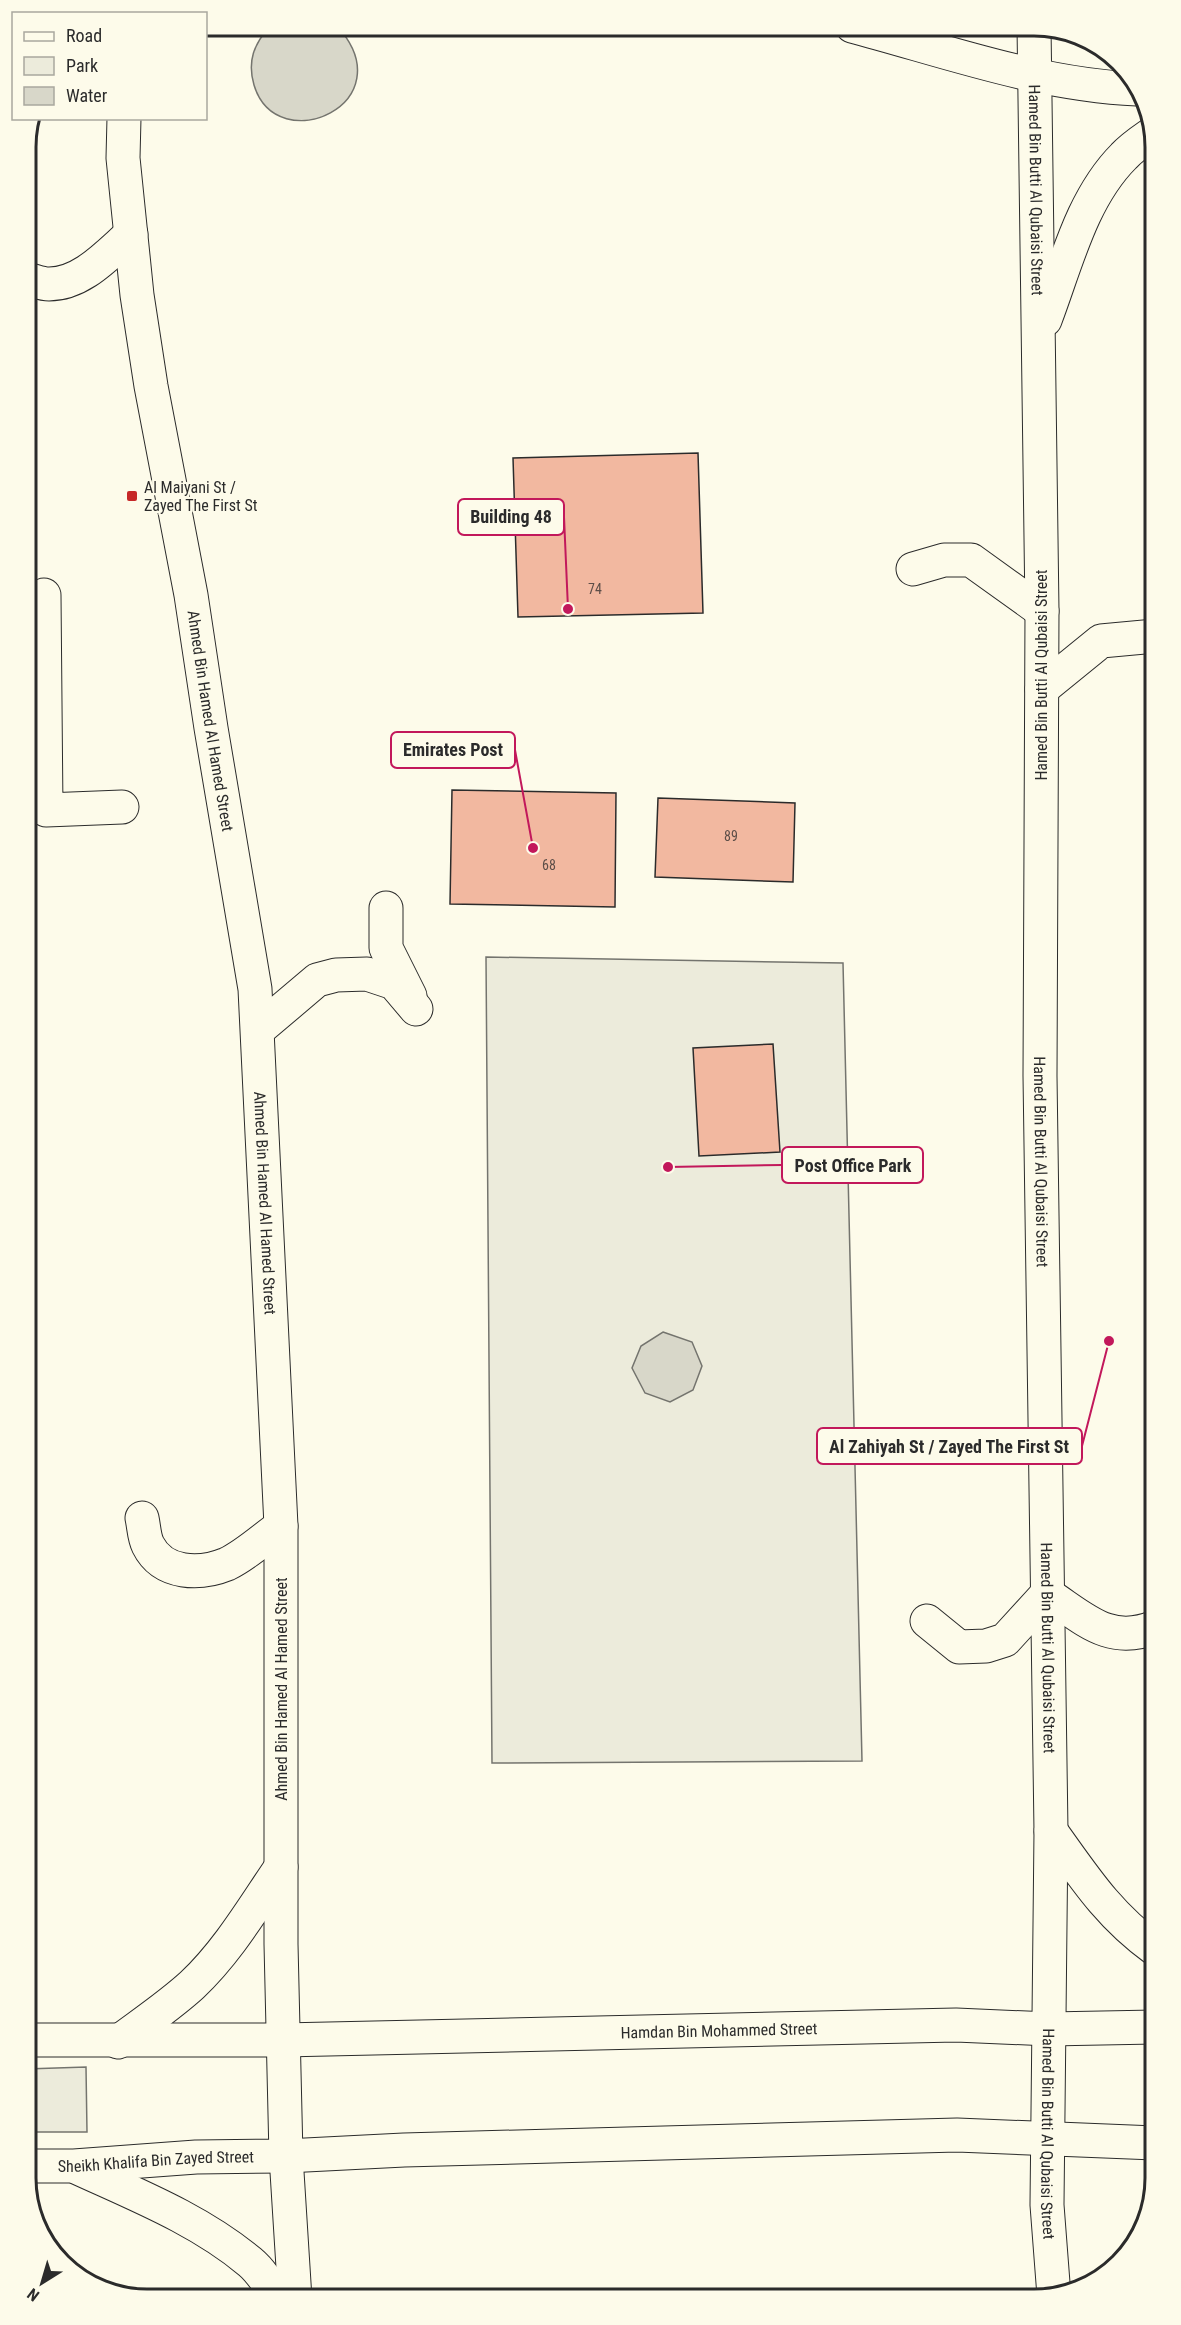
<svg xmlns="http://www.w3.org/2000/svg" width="1181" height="2325" font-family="'Roboto Condensed',sans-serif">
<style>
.green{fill:#ecebdb;stroke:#74746e;stroke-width:1.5}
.water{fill:#d8d7c9;stroke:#74746e;stroke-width:1.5}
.building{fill:#f2b8a0;stroke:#2b2b2b;stroke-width:1.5}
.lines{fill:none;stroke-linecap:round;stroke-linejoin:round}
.minor-casing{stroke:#2b2b2b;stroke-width:35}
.major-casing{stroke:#2b2b2b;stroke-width:35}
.minor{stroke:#fdfbea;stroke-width:33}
.major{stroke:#fdfbea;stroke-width:33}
.poi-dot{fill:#c62828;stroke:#fdfbea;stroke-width:2}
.labels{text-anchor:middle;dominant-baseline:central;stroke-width:4.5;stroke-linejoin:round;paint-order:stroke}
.number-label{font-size:14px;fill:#5d4e48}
.street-label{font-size:16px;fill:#2b2b2b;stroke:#fdfbea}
.poi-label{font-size:16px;fill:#2b2b2b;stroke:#fdfbea;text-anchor:start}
.rim{fill:none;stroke:#2b2b2b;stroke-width:3}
.leader{fill:none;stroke:#c2185b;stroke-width:2}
.callout-dot{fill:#c2185b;stroke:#fdfbea;stroke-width:2}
.callout{fill:#fdfbea;stroke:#c2185b;stroke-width:2}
.callout-label{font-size:18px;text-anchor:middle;font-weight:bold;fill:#2b2b2b}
</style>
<rect width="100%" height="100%" fill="#fdfbea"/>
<g class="green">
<path d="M486 957 843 963 862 1761 492 1763Z"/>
<path d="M86 2067 87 2132H26V2069Z"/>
</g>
<g class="water">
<path d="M270 26H337C407 103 277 161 254 85 247 61 254 44 270 26Z"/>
<path d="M663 1332 692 1342 702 1366 693 1390 670 1402 645 1393 632 1368 641 1346Z"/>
</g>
<g class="building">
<path d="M698 453 703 613 518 617 513 458Z"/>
<path d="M452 790 616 793 615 907 450 904Z"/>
<path d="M658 798 795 803 793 882 655 877Z"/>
<path d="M773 1044 780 1152 699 1156 693 1048Z"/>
</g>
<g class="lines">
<g class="minor-casing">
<g id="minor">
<path d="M26 279C33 280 41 284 49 284 82 284 108 254 131 234"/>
<path d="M913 569 944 560H971L1042 611"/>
<path d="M44 595 46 810 122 807"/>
<path d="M1042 689 1101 641 1155 636"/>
<path d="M386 908V948L410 996"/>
<path d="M258 1030 317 980 336 975 367 974 394 983 416 1009"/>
<path d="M142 1518C144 1527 144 1537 148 1545 163 1575 200 1575 227 1564 246 1555 264 1538 281 1526"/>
<path d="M927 1621 959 1647 986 1646 1005 1640 1047 1594C1084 1618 1109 1646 1155 1627"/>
</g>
</g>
<g class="major-casing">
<g id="major">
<path d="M852 26C946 51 1039 85 1137 89"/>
<path id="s1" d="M1034 26 1042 611 1040 1076 1051 1831 1047 2205 1054 2296"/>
<path id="s2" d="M124 118 123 158 137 295 151 386 191 595 211 728 255 989 281 1526V1944L286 2156 295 2299"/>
<path d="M1045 320C1066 265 1081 199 1124 156 1132 147 1143 140 1153 133"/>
<path d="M1051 1831C1084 1877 1108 1915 1155 1949"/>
<path id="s3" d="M26 2040H283L956 2025 1049 2029 1155 2027"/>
<path d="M118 2042C142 2024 169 2006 192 1985 228 1951 253 1908 281 1867"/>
<path id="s4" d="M26 2166H74L196 2157 286 2156 404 2150 957 2135 1155 2143"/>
<path d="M78 2168C137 2195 200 2220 250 2262 262 2272 270 2286 278 2299"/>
</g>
</g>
<use href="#minor" class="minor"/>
<use href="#major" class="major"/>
</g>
<rect class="poi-dot" x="126" y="490" width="12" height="12" rx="3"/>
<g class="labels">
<g class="number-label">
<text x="595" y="589">74</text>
<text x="731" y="836">89</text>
<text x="549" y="865">68</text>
</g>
<g class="street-label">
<text stroke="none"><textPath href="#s1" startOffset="164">Hamed Bin Butti Al Qubaisi Street</textPath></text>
<text transform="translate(1041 675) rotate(-90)">Hamed Bin Butti Al Qubaisi Street</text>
<text stroke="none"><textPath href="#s2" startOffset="610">Ahmed Bin Hamed Al Hamed Street</textPath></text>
<text stroke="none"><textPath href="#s1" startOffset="1136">Hamed Bin Butti Al Qubaisi Street</textPath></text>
<text stroke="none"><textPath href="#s2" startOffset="1096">Ahmed Bin Hamed Al Hamed Street</textPath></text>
<text stroke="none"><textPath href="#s1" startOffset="1622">Hamed Bin Butti Al Qubaisi Street</textPath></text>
<text transform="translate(281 1689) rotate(-90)">Ahmed Bin Hamed Al Hamed Street</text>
<text stroke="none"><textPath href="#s3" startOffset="693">Hamdan Bin Mohammed Street</textPath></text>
<text stroke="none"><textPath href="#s1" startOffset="2108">Hamed Bin Butti Al Qubaisi Street</textPath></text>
<text stroke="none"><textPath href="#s4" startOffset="130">Sheikh Khalifa Bin Zayed Street</textPath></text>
</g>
<g class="poi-label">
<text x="144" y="487">Al Maiyani St /<tspan x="144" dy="18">Zayed The First St</tspan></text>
</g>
</g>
<path d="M0 0H1181V2325H0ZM147 36H1034A111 111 0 0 1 1145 147V2178A111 111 0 0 1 1034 2289H147A111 111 0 0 1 36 2178V147A111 111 0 0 1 147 36Z" fill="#fdfbea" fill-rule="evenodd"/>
<path class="rim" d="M147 36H1034A111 111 0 0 1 1145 147V2178A111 111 0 0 1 1034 2289H147A111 111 0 0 1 36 2178V147A111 111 0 0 1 147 36Z"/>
<path class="leader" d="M568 609L564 517M533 848L515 750M668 1167L782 1165M1109 1341L1082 1446"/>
<g class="callout-dot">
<circle cx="568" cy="609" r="6"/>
<circle cx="533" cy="848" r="6"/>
<circle cx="668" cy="1167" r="6"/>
<circle cx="1109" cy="1341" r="6"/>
</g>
<g class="callout">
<rect x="458" y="499" width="106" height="36" rx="6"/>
<rect x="391" y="732" width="124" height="36" rx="6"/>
<rect x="782" y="1147" width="141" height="36" rx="6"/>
<rect x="817" y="1428" width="265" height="36" rx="6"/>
</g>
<g class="callout-label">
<text x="511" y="523">Building 48</text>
<text x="453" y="756">Emirates Post</text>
<text x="853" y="1172">Post Office Park</text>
<text x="949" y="1453">Al Zahiyah St / Zayed The First St</text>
</g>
<rect x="12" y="12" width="195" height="108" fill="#fdfbea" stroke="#a9a89e" stroke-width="1.5"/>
<rect x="24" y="32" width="30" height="9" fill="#fdfbea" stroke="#a9a89e" stroke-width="1.5"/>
<text x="66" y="42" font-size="18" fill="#2b2b2b">Road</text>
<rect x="24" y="57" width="30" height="18" fill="#ecebdb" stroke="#a9a89e" stroke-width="1.5"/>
<text x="66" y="72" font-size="18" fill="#2b2b2b">Park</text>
<rect x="24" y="87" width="30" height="18" fill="#d8d7c9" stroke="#a9a89e" stroke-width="1.5"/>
<text x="66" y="102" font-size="18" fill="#2b2b2b">Water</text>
<g transform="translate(42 2283) rotate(217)" stroke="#fdfbea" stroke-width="4.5" paint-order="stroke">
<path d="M0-4.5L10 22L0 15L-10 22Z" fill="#2b2b2b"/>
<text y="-9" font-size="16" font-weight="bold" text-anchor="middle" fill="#2b2b2b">N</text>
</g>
</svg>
